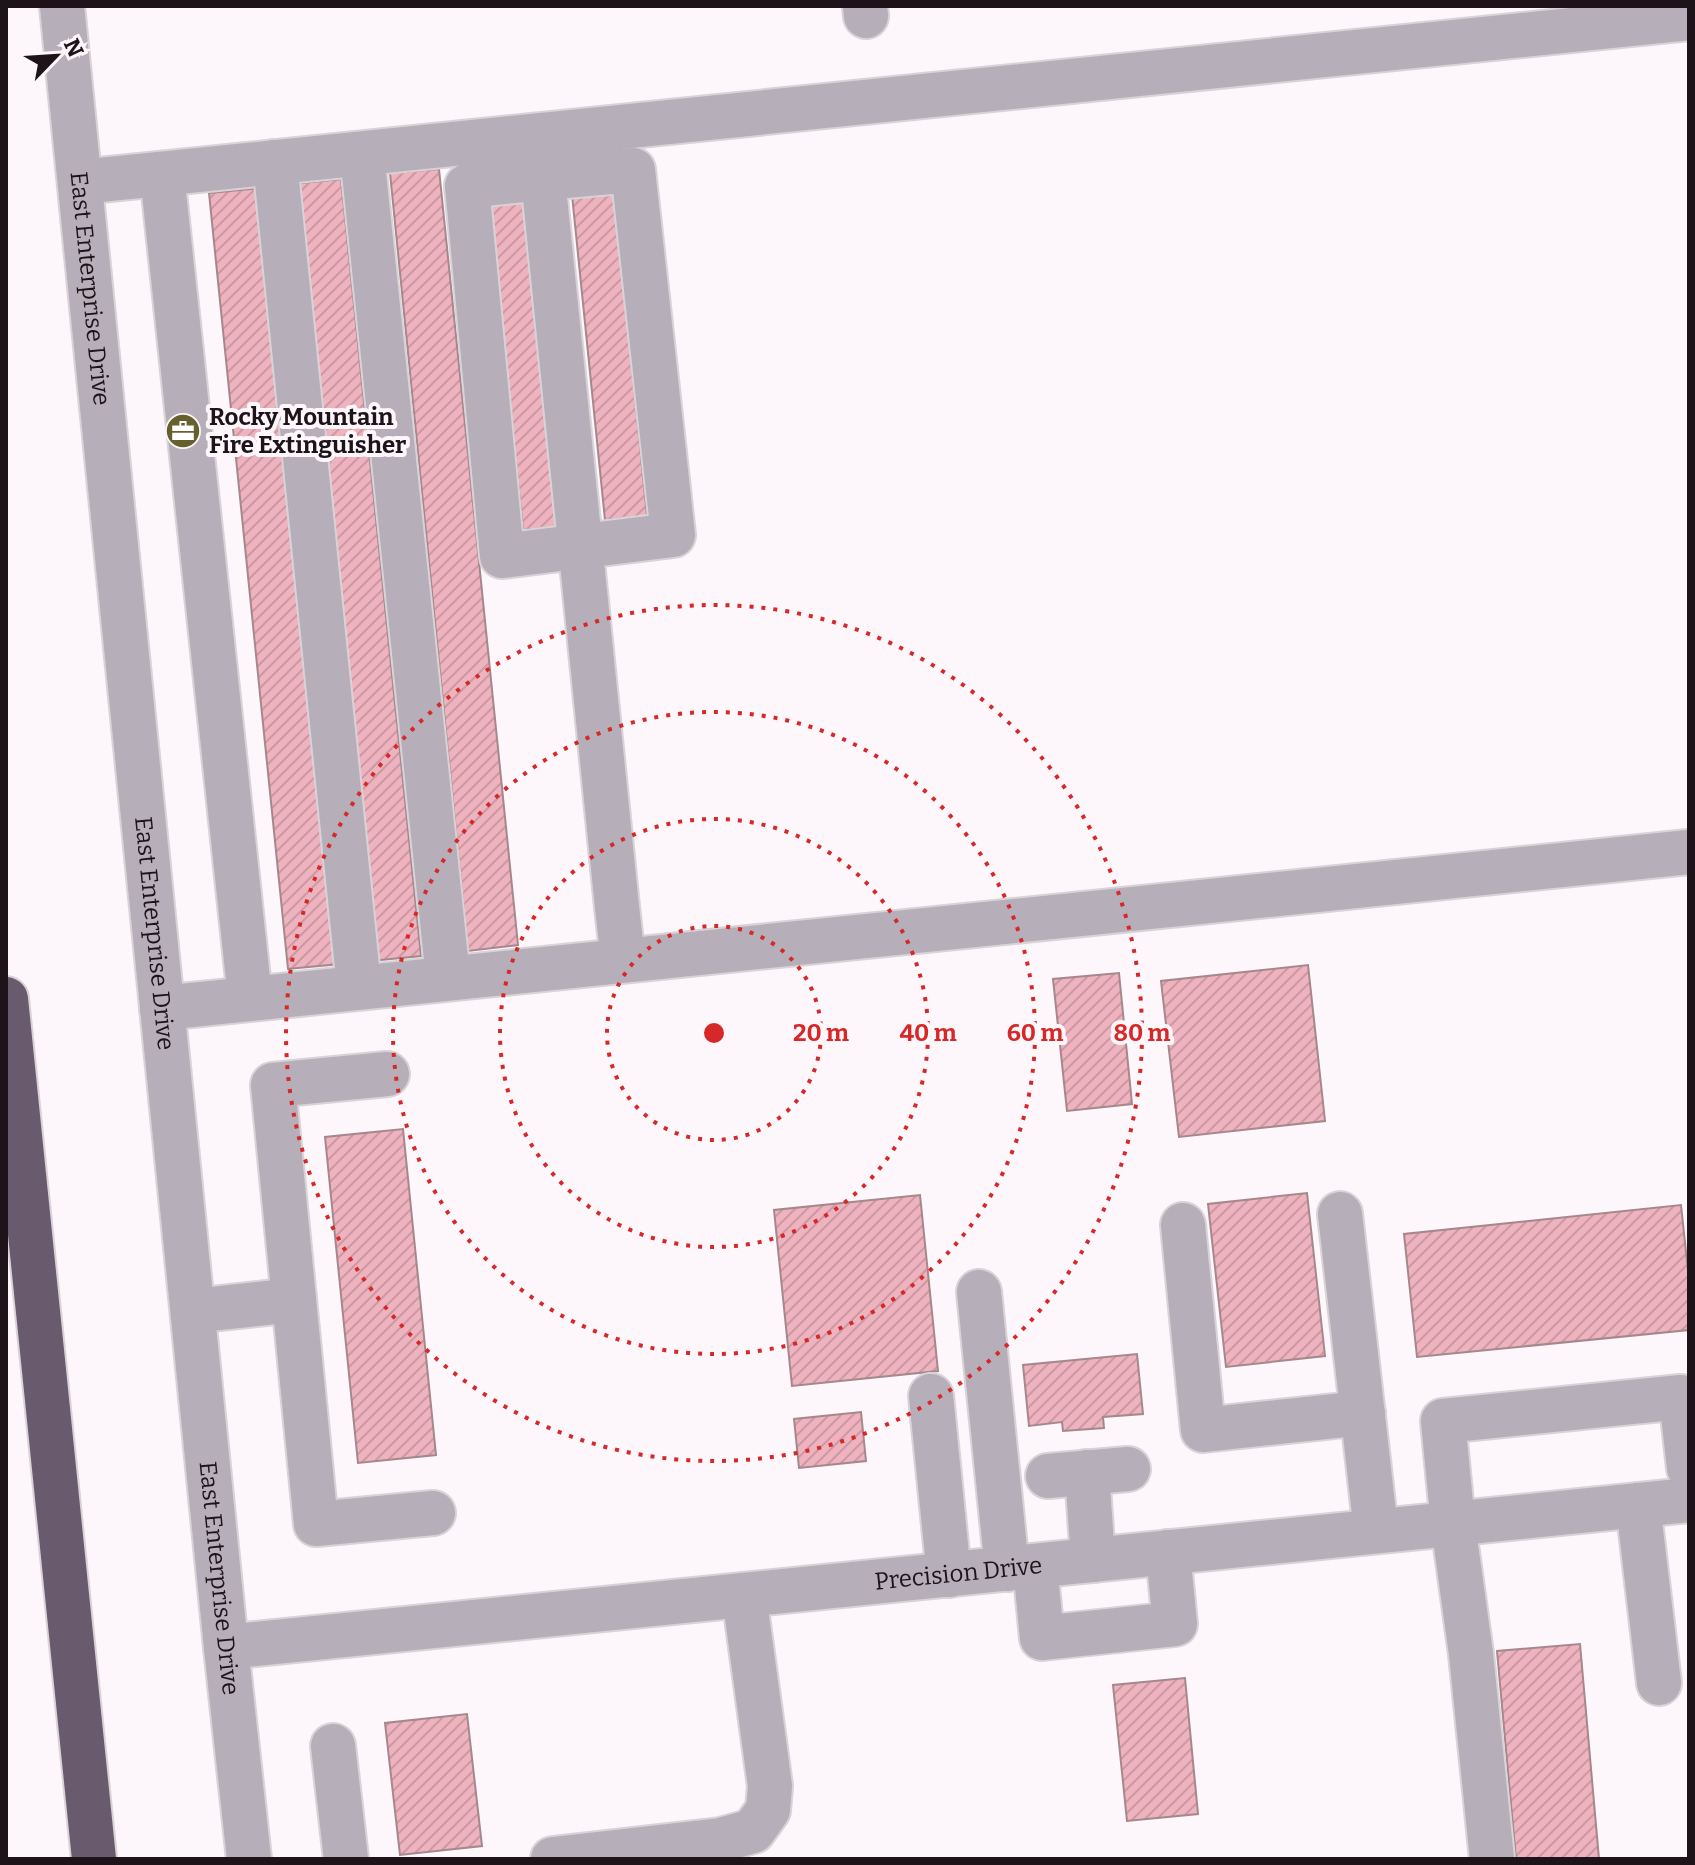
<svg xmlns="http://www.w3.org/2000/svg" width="1695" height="1865" font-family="Bitter,serif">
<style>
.building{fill:url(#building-hatch);stroke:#a5878c;stroke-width:2}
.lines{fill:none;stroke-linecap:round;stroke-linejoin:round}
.minor-casing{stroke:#d9d3d7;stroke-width:48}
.highway-casing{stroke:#d9d3d7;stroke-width:48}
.minor{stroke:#b6aeb8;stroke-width:44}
.highway{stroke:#6a5a6e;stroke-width:44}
.ring{fill:none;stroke:#d62828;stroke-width:4;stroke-dasharray:4 8}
.labels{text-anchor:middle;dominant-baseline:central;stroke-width:8;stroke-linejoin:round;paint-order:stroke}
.street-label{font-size:24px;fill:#1d1319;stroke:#fdf7fb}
.poi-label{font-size:24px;font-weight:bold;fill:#1d1319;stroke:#fdf7fb;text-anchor:start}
.centre{fill:#d62828;stroke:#fdf7fb;stroke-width:4}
.ring-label{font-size:24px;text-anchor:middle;font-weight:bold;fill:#d62828;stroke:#fdf7fb;stroke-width:8;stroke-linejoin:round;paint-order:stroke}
</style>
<defs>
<pattern id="building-hatch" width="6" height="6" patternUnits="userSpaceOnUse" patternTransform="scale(2)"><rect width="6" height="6" fill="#eeb3be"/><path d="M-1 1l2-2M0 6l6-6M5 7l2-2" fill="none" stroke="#cc99a3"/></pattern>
</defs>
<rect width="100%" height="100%" fill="#fdf7fb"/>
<g class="building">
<path d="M439 169 518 945 468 951 390 173Z"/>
<path d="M341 179 421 956 371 961 292 184Z"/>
<path d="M262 188 340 964 288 969 209 193Z"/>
<path d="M614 191 647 516 605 520 572 195Z"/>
<path d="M532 200 565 526 523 530 490 204Z"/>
<path d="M1308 965 1325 1121 1179 1137 1161 981Z"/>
<path d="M1119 973 1132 1104 1067 1111 1053 979Z"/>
<path d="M403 1129 436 1455 358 1463 325 1137Z"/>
<path d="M1307 1193 1325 1356 1226 1367 1208 1204Z"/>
<path d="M920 1195 938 1371 792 1386 774 1210Z"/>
<path d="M1681 1205 1689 1280V1330L1417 1357 1404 1234Z"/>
<path d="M1137 1354 1143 1414 1103 1417 1104 1428 1063 1431 1062 1422 1029 1426 1023 1365Z"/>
<path d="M861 1412 866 1461 799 1468 794 1419Z"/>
<path d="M1580 1644 1599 1859H1516L1497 1651Z"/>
<path d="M1185 1678 1198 1814 1127 1821 1113 1685Z"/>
<path d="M467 1714 482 1846 400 1855 385 1723Z"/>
</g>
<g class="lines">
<g class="minor-casing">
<g id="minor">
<path id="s1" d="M62 6 226 1647 249 1859"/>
<path d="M865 6 866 16"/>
<path d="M362 154 448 978"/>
<path d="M275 162 359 987"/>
<path d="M162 174 250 998"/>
<path d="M543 178 467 186 502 556 673 535 633 170 543 178 617 907 623 960"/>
<path d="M80 182 1689 18"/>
<path d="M162 1008 1689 852"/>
<path d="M387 1074 273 1085 316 1524 433 1513"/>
<path d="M1340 1214 1376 1531"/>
<path d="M1183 1225 1203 1430 1363 1413"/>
<path d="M979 1292 1007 1569"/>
<path d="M193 1311 294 1300"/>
<path d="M931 1396 949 1575"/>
<path d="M1087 1472 1093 1560"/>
<path d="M1048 1476 1128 1469"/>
<path d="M1638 1505 1659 1683"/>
<path d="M1035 1566 1042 1638 1175 1624 1168 1552"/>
<path id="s2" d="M226 1647 1689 1500"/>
<path d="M333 1746 346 1859"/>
<path d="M553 1859 721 1840 753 1831 768 1810 770 1786 744 1595"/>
<path d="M1492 1859 1471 1654 1453 1524 1443 1421 1681 1397 1689 1468"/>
</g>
</g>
<g class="highway-casing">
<path id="highway" d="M6 999 94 1859"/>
</g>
<use href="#minor" class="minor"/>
<use href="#highway" class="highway"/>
</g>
<g class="ring">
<circle cx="714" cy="1033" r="107"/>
<circle cx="714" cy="1033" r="214"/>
<circle cx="714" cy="1033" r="321"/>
<circle cx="714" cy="1033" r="428"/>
</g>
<defs>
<g id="office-disc" transform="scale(1.8)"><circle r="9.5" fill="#66602c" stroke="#fdf7fb"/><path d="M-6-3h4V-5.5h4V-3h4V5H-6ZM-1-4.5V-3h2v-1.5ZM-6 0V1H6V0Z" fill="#fff"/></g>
</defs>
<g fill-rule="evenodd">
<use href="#office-disc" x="183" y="431"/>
</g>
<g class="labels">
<g class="street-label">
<text stroke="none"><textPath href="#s1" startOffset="284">East Enterprise Drive</textPath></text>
<text stroke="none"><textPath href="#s1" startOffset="932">East Enterprise Drive</textPath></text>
<text stroke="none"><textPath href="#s2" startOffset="736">Precision Drive</textPath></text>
<text stroke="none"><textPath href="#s1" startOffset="1580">East Enterprise Drive</textPath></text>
</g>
<g class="poi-label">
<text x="209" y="417">Rocky Mountain<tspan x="209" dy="28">Fire Extinguisher</tspan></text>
</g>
</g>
<circle cx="714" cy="1033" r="12" class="centre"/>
<g class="ring-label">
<text x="821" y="1041">20 m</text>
<text x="928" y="1041">40 m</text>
<text x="1035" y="1041">60 m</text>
<text x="1142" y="1041">80 m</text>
</g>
<rect width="1695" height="1865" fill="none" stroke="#1d1319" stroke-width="16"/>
<g transform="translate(56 56) rotate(65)" stroke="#fdf7fb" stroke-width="6" paint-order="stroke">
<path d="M0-6L14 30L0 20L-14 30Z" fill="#1d1319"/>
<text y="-12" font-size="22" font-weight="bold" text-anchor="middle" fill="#1d1319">N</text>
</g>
</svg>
